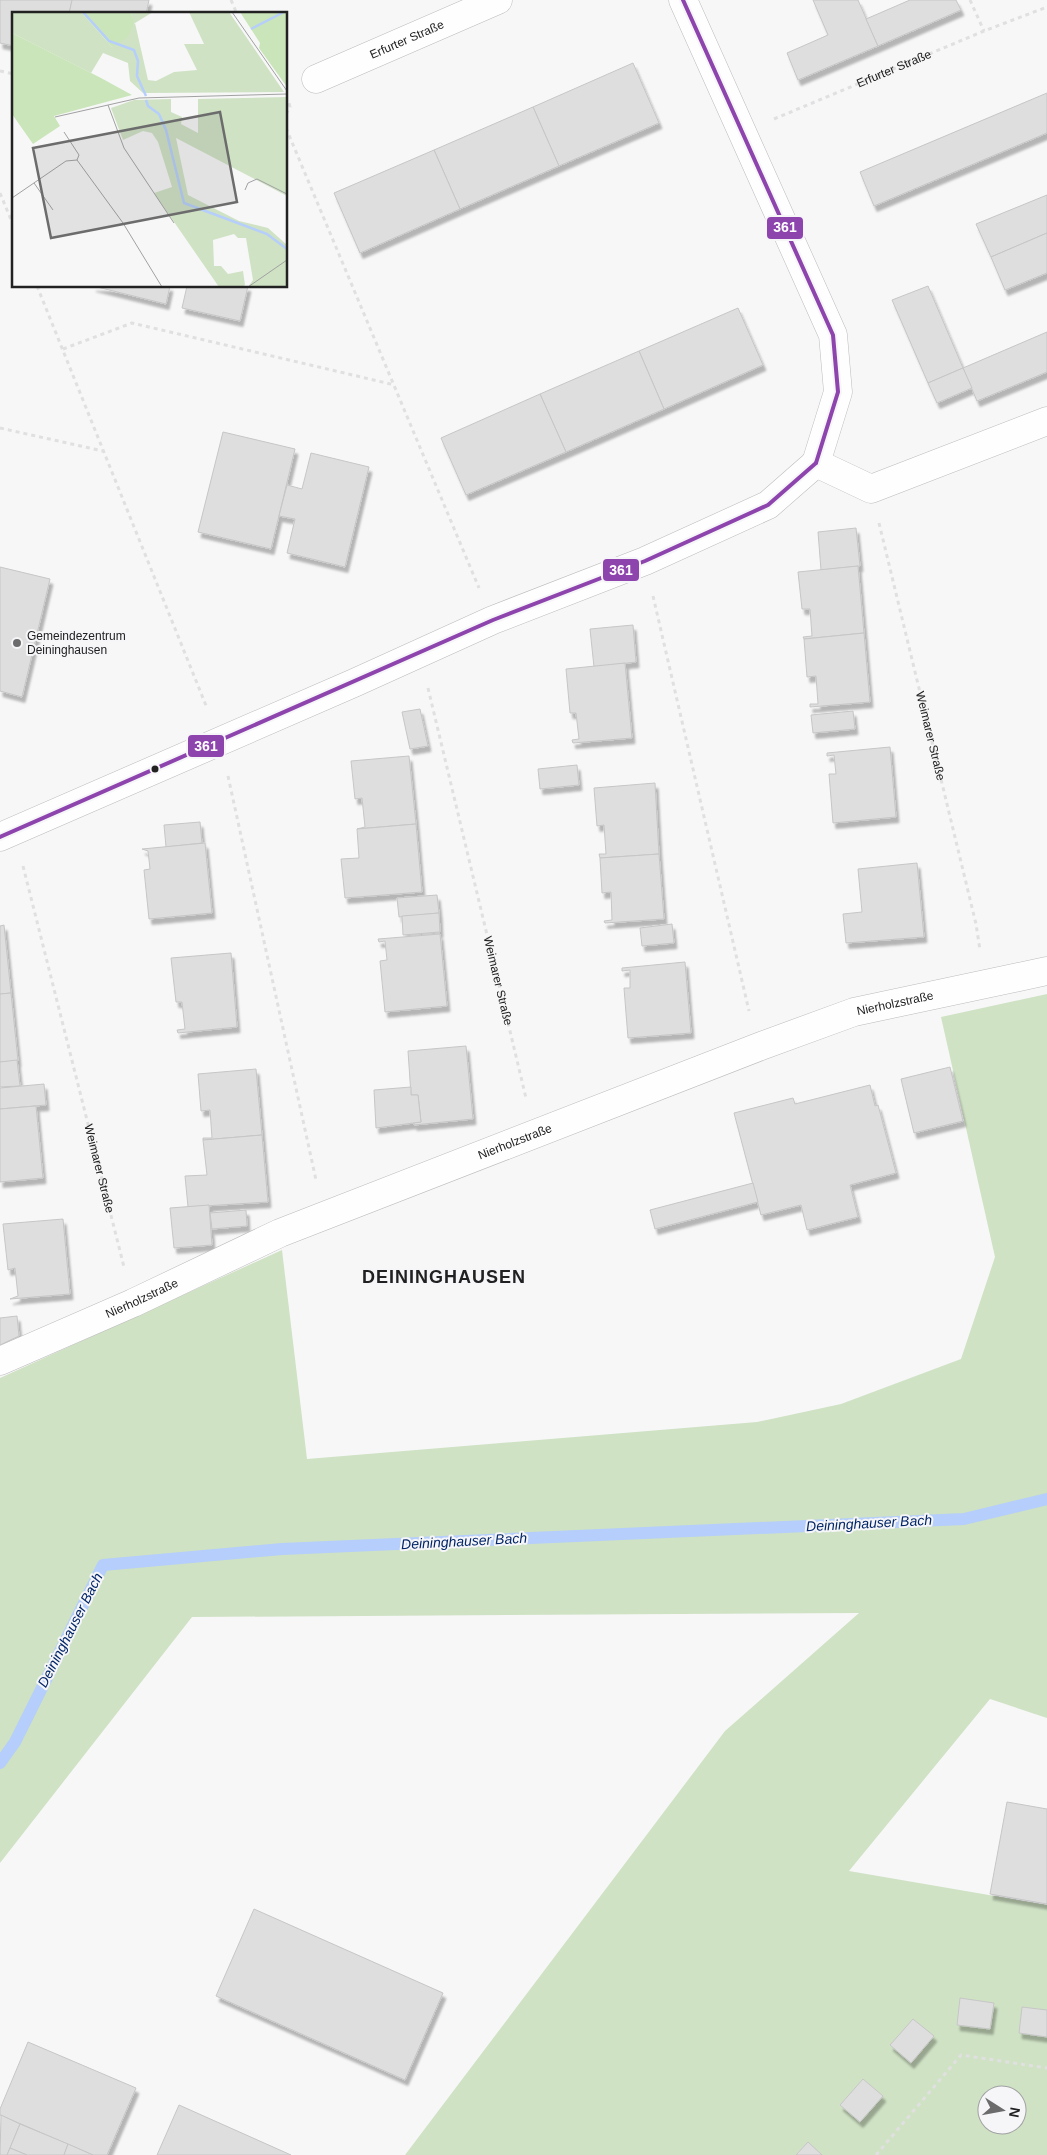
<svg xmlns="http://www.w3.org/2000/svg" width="1047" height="2155" font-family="Arial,sans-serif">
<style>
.green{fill:#cfe2c4;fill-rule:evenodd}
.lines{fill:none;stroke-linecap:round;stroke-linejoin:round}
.stream{stroke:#b5cefb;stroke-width:12}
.building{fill:#dededf;stroke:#c6c6c6;filter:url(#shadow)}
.street-casing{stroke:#bbbbbc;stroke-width:29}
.path{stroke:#e0e0e1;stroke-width:3;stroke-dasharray:4 4;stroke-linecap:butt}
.street{stroke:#fefefe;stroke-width:28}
.bus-1-casing{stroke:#f6f6f9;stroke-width:8}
.bus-1{stroke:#8e44ad;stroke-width:4}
.poi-dot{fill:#6c6c6d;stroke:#f6f6f9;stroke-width:2}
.bus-dot{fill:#212122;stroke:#f6f6f9;stroke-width:2}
.labels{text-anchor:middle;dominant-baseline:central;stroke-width:4;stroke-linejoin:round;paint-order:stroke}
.street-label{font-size:12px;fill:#212122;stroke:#f6f6f9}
.poi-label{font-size:12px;fill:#212122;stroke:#f6f6f9;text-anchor:start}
.water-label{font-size:14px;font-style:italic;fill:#032668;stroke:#f6f6f9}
.district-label{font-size:18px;font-weight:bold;letter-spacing:1px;fill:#212122;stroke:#f6f6f9}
.inset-river{fill:none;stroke:#b5cefb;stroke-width:2.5}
.inset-road{fill:none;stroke:#a1a1a2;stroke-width:1}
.view{fill:#6c6c6d;fill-opacity:0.15;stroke:#6c6c6d;stroke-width:2.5}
.inset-edge{fill:none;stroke:#212122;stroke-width:2.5}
.line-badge{stroke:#f6f6f9;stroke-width:2}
.badge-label{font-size:14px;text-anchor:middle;font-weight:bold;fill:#fff}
</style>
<defs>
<filter id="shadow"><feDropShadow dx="3" dy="5.5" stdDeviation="1" flood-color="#0004"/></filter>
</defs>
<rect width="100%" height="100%" fill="#f7f7f8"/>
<path class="green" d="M1047 994V1718L990 1699 849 1871 1047 1905V2155H405L725 1731 859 1613 192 1617 0 1863V1378L282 1250 307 1459 757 1422 841 1404 961 1359 995 1257 941 1017ZM987 2095H1017V2125H987Z"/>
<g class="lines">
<path class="stream" d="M0 1763 15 1742 103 1565 282 1549 964 1519 1047 1499"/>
</g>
<g class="building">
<path d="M0 0H72L69 14H14V46L0 43Z"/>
<path d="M72 0H149L146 14H69Z"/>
<path d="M813 0H858L878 46 798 80 787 53 828 35Z"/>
<path d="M910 0H956L961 10 878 46 866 19Z"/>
<path d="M633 63 659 123 559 166 533 107Z"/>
<path d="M1047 93V133L874 206 860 172Z"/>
<path d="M533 107 559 166 460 209 434 150Z"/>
<path d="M434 150 460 209 360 253 334 193Z"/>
<path d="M1047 195V233L991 257 976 224Z"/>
<path d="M1047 233V273L1005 290 991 257Z"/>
<path d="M93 286H170L166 304Z"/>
<path d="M187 286H248L240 321 182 308Z"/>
<path d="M928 286 963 368 928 383 892 300Z"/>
<path d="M738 308 763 365 664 409 639 351Z"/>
<path d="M1047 332V372L977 401 963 368Z"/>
<path d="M639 351 664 409 566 452 540 394Z"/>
<path d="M963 368 972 388 937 403 928 383Z"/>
<path d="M540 394 566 452 466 495 441 438Z"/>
<path d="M223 432 295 449 271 549 198 532Z"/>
<path d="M311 453 369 467 345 567 287 553 295 519 279 516 287 485 302 489Z"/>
<path d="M856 528 860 566 821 570 818 532Z"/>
<path d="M858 566 864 633 804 639 803 637 812 636 810 609H802L798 572Z"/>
<path d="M0 567 50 579 22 697 0 691Z"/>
<path d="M633 625 636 662 594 667 590 629Z"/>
<path d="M864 633 870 702 810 707V704H818L816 676 807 677 804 639Z"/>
<path d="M625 663 632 738 573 743 572 740 579 739 576 713H570L566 669Z"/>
<path d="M420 709 428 746 410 749 402 712Z"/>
<path d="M853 711 855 729 813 733 811 715Z"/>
<path d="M890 747 896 817 833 823 829 774H836L834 755 827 756V753Z"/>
<path d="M409 756 416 824 357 829 365 827 362 798 355 799 351 761Z"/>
<path d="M577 765 579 785 540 789 538 769Z"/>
<path d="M655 783 659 854 600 858 599 854H606L604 825 597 826 594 788Z"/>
<path d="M200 822 202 843 166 847 164 825Z"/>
<path d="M416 824 422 892 345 898 341 859 359 858 357 829Z"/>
<path d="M205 843 212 913 149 919 144 870 150 869 148 851 142 849Z"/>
<path d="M659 854 664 919 605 923 604 921 612 920 611 892 602 893 600 858Z"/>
<path d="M917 863 924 937 846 943 843 914 862 912 858 869Z"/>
<path d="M437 895 439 913 399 917 397 898Z"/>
<path d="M439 913 440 932 403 935 402 916Z"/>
<path d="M672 924 674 943 642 946 640 928Z"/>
<path d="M4 925 11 993 0 994V926Z"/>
<path d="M440 934 447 1006 385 1012 380 961 387 960 385 941 379 942 378 939Z"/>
<path d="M231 953 237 1027 178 1033 177 1030 185 1029 182 1002H176L171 958Z"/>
<path d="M685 962 691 1033 628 1038 624 988H630V970L622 971V968Z"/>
<path d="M11 993 18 1061 0 1062V994Z"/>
<path d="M466 1046 473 1119 414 1125V1122H421L418 1095H411L408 1051Z"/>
<path d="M17 1060 20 1086 0 1087V1062Z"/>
<path d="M950 1067 963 1121 914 1133 901 1079Z"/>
<path d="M256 1069 262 1135 203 1140V1138H212L210 1110 201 1111 198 1074Z"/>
<path d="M44 1084 46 1105 0 1109V1088Z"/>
<path d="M870 1085 875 1106 878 1105 896 1173 850 1185 858 1217 807 1230 801 1205 761 1215 734 1113 793 1098 795 1104Z"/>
<path d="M411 1087V1095H418L421 1122 376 1128 374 1090Z"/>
<path d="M36 1106 43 1178 0 1182V1109Z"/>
<path d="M262 1135 268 1202 188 1207 185 1176 207 1175 203 1140Z"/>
<path d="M753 1183 758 1202 655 1229 650 1210Z"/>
<path d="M209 1205 212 1245 174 1248 170 1208Z"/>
<path d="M246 1210 247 1226 212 1229 210 1213Z"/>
<path d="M63 1219 70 1294 10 1299 18 1296 15 1268 8 1270 3 1224Z"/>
<path d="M17 1316 19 1336 0 1345V1318Z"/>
<path d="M1007 1802 1047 1809V1904L990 1894Z"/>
<path d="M254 1909 443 1993 405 2080 216 1996Z"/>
<path d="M960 1998 994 2003 990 2029 957 2025Z"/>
<path d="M1022 2007 1047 2010V2037L1019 2033Z"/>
<path d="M913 2019 934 2036 911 2063 890 2045Z"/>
<path d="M28 2042 136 2088 107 2155H93L0 2115V2109Z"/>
<path d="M863 2079 883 2096 860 2122 840 2105Z"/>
<path d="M179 2105 291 2155H157Z"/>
<path d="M1 2115 20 2124 7 2155H0Z"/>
<path d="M20 2124 68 2144 64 2155H27L10 2148Z"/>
<path d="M808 2142 822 2155H796Z"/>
<path d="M68 2144 93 2155H64Z"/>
<path d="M10 2148 27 2155H7Z"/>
</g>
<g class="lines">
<g class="street-casing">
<g id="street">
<path d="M683 0 833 335 838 392 816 463"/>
<path id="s5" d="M316 79 498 0"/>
<path d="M816 463 871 489 1047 421"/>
<path d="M0 837 354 683 493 620 645 561 768 505 816 463"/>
<path id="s6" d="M0 1361 133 1303 280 1233 761 1046 854 1012 1047 971"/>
</g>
</g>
<g class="path">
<path d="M231 0 237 14"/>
<path d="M970 0 984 31"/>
<path d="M0 71 14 74"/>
<path d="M286 114 290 107 289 103"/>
<path id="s1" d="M774 119 984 31 1047 7"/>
<path d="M286 128 479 588"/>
<path d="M0 193 14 227"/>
<path d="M37 286 207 708"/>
<path d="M63 349 132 323 395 385"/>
<path d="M0 428 103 451"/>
<path id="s2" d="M879 523 976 924 980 950"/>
<path d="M653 596 749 1011"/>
<path id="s3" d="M428 688 526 1098"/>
<path d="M228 776 316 1180"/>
<path id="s4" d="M23 866 124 1267"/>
<path d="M876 2155 961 2055 1047 2068"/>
</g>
<use href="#street" class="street"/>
<g class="bus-1-casing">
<g id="bus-1">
<path d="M683 0 833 335 838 392 816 463"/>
<path d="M0 837 493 620 645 561 768 505 816 463"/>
</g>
</g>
<use href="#bus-1" class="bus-1"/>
</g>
<circle class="poi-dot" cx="17" cy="643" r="5"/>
<circle class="bus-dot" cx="155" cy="769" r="4.5"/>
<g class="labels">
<g class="street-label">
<text stroke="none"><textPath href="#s5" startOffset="99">Erfurter Straße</textPath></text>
<text stroke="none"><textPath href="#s1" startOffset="130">Erfurter Straße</textPath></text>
<text stroke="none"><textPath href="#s2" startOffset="219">Weimarer Straße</textPath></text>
<text stroke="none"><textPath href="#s3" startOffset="301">Weimarer Straße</textPath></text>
<text stroke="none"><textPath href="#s6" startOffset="965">Nierholzstraße</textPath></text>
<text stroke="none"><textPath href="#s6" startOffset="560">Nierholzstraße</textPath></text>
<text stroke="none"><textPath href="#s4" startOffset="312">Weimarer Straße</textPath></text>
<text stroke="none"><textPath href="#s6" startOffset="155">Nierholzstraße</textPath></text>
</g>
<g class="poi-label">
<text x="27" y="636">Gemeindezentrum<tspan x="27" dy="14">Deininghausen</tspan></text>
</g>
<g class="water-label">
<text transform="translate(869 1523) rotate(-3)">Deininghauser Bach</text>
<text transform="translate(464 1541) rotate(-3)">Deininghauser Bach</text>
<text transform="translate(70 1630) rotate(-63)">Deininghauser Bach</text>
</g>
<g class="district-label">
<text x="444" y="1277">DEININGHAUSEN</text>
</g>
</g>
<g transform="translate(12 12)">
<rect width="275" height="275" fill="#f7f7f8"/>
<path d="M0 0H69L100 35 123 11 118 0H141L123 11 136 68 144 69 162 60 185 58 172 32H192L177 0H217L272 80 131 81 118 69 116 51 91 41 79 61 0 21ZM275 85V184L164 126 176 183 227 209 256 216 275 233V275H236L241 268 234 226H226L222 222 201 228 202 254H209L216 262 231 259 233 273 230 275H207L142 181 160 175 146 130 140 121 131 119 111 128 99 96 122 88 159 87V100L170 105 169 112 186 121V87Z" fill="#cfe2c4"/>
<path d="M69 0H118L123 10 115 26 100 35ZM228 0H275V75L247 36 248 31ZM0 21 89 66 120 83 42 104 48 114 21 132 0 102Z" fill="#cae5b9"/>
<path class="inset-river" d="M71 0 97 29 122 38 126 49 125 64 134 84M239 17 272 0M134 88 136 94 147 102 154 118 172 191 255 222 275 237"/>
<path class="inset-road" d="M220 0 275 79M96 93 112 136 162 211M43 105 127 86 275 82M52 120 67 143 65 148 111 211 150 275M22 171 41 198M233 178 236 171 245 167 275 182M0 186 54 149 65 148M236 275 275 248"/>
<path class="view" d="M208 100 225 190 39 226 21 136Z"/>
<rect width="275" height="275" class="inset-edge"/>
</g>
<g class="line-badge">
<rect x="766" y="216" width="38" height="24" rx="5" fill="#8e44ad"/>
<rect x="602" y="558" width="38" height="24" rx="5" fill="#8e44ad"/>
<rect x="187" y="734" width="38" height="24" rx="5" fill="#8e44ad"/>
</g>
<g class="badge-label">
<text x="785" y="232">361</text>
<text x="621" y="575">361</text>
<text x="206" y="751">361</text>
</g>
<g transform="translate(1002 2110) rotate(101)"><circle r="24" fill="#f6f6f9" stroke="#a1a1a3"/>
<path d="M0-4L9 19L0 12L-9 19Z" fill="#6c6c6d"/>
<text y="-8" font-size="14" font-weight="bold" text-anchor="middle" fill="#212122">N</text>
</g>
</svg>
